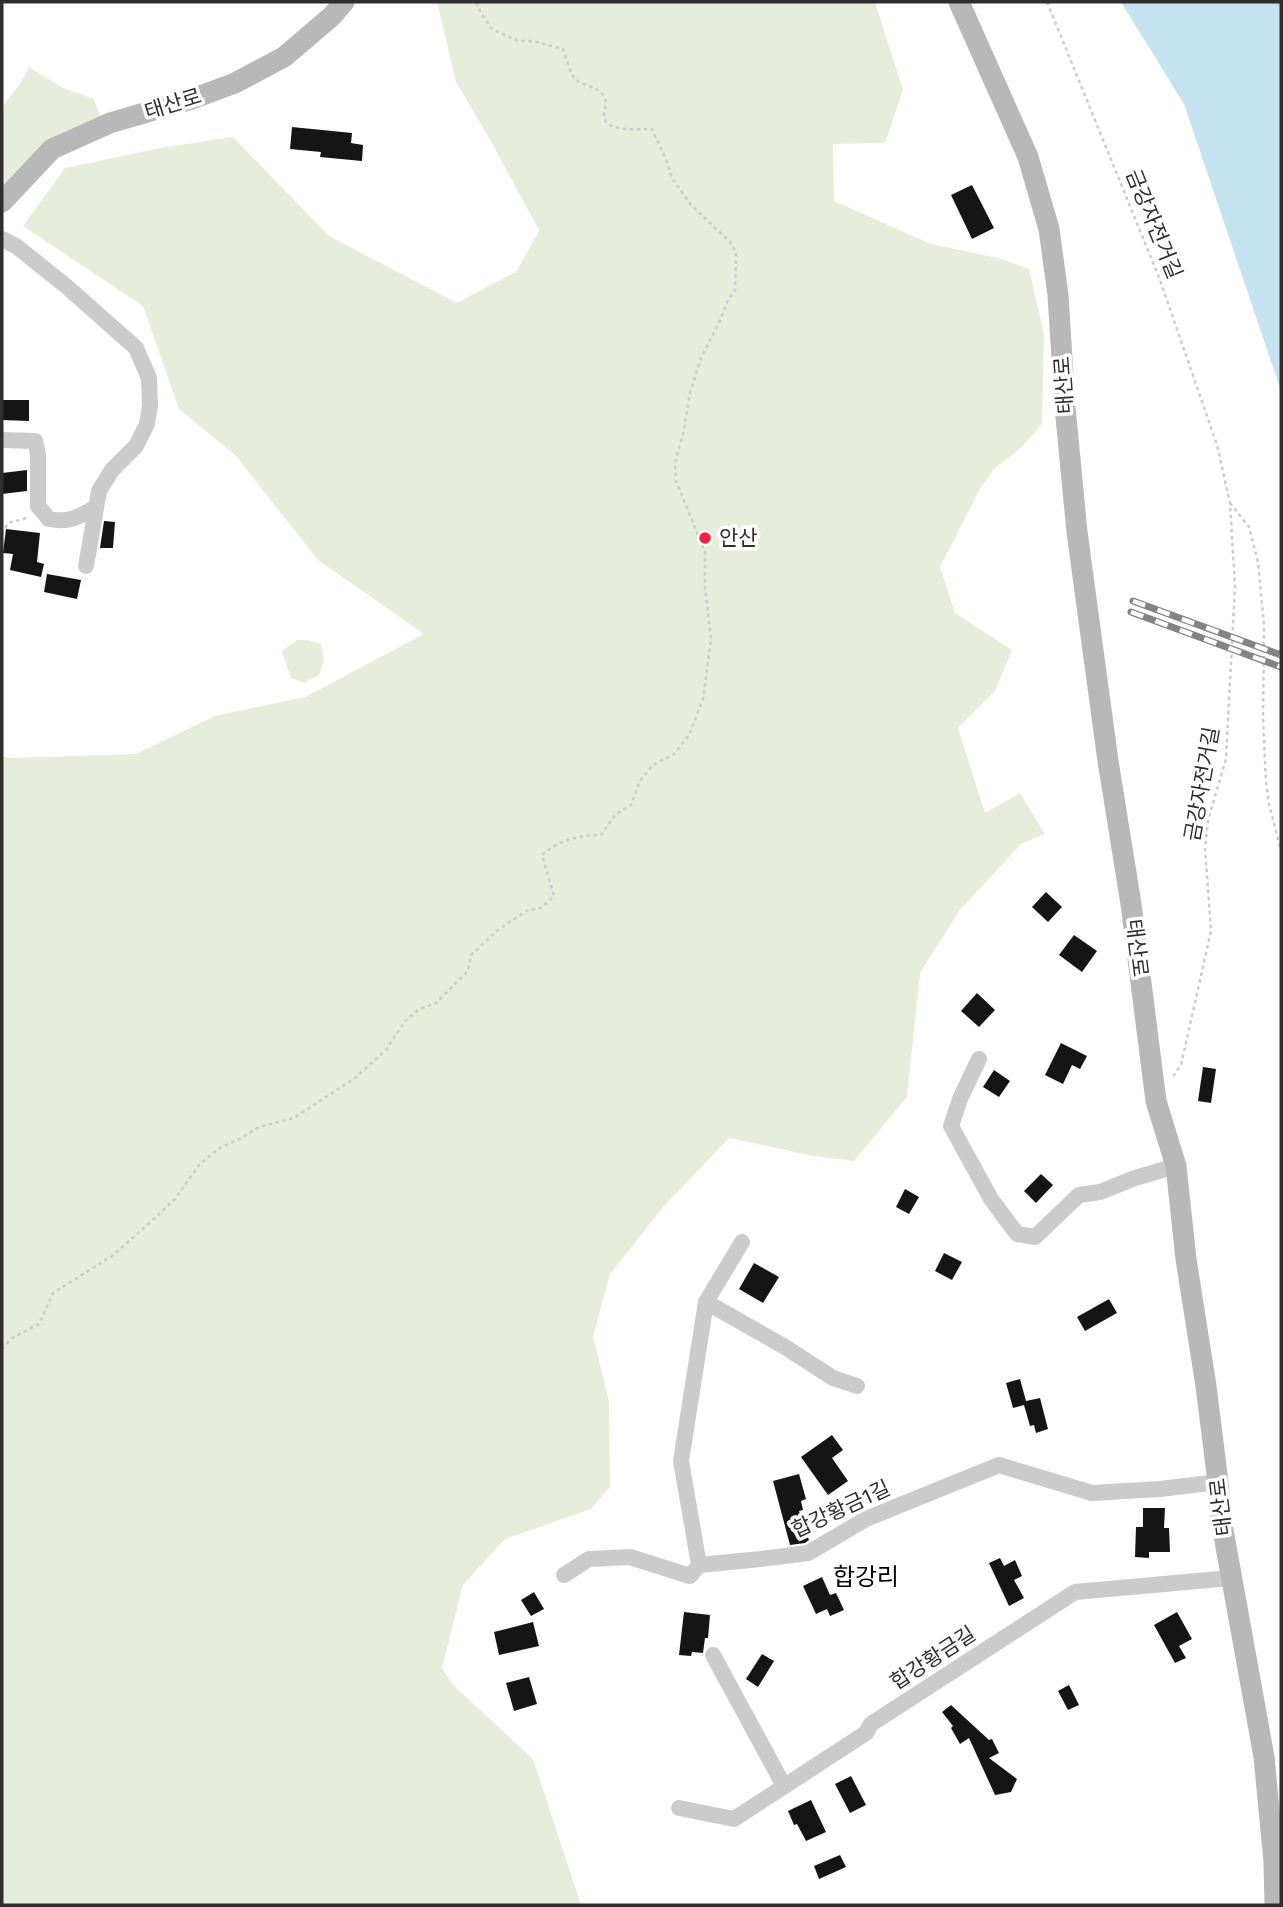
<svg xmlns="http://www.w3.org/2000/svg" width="1283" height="1907" font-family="'Fira Sans','Noto Sans KR',sans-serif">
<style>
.green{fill:#e6edda}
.water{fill:#c4e2ef}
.building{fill:#151515}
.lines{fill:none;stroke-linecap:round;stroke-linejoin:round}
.path{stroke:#cbcbcb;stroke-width:2.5;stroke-dasharray:3.5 3.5;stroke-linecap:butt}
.street{stroke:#cbcbcb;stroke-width:16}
.secondary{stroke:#b8b8b8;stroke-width:21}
.rail-casing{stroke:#838383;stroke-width:7}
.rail{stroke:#fff;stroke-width:4.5;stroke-dasharray:13;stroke-linecap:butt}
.poi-dot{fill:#f61f41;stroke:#fff;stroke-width:2.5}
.labels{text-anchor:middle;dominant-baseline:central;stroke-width:7;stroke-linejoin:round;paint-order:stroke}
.street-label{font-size:21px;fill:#2e2e2e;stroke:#fff}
.poi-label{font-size:21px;fill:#2e2e2e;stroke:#fff;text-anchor:start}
.quarter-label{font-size:24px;fill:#000;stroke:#fff}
</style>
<rect width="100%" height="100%" fill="#fff"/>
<g class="green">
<path d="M437 2H875L903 90 885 143 833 144 834 201 931 244 1002 259 1029 269 1044 334 1042 424 1020 449 995 468 981 487 940 567 955 613 1012 650 995 691 958 728 985 813 1020 793 1045 834 1021 844 959 911 920 973 907 1097 854 1161 813 1156 729 1138 665 1205 610 1274 593 1337 609 1401 610 1487 591 1509 505 1539 463 1585 442 1668 453 1685 533 1759 581 1905H2V755L9 758 136 754 215 716 305 697 424 634 318 560 235 455 179 409 143 306 23 226 65 168 160 148 233 137 329 236 457 303 517 271 539 230 489 138 456 82Z"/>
<path d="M29 67 63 88 94 99 101 118 58 135 34 155 2 192V107L20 84Z"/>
<path d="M297 640H307L321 644 324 661 319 675 304 683 291 678 282 651Z"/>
</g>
<path class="water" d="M1121 2H1281V391L1184 104Z"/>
<g class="building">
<path d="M292 127 352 133 351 143 363 145 362 161 320 157 321 152 290 149Z"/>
<path d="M972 185 994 228 972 239 951 195Z"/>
<path d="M2 400H29V421L2 420Z"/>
<path d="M27 470V491L2 494V473Z"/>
<path d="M104 521 115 522 113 548H100Z"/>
<path d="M6 529 40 533 37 562 44 564 41 577 10 570 13 554 3 553Z"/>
<path d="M47 574 81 580 77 599 44 592Z"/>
<path d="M1046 892 1062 907 1048 922 1032 907Z"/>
<path d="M1074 935 1097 951 1082 972 1059 955Z"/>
<path d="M977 993 995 1010 979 1027 961 1011Z"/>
<path d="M1061 1043 1087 1056 1080 1069 1072 1065 1063 1084 1045 1075Z"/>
<path d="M1203 1067 1216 1069 1211 1103 1198 1101Z"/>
<path d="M994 1070 1010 1081 999 1097 983 1087Z"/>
<path d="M1041 1174 1053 1185 1036 1203 1024 1191Z"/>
<path d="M905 1189 919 1197 909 1214 896 1207Z"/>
<path d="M944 1253 962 1262 952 1280 935 1271Z"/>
<path d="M754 1263 779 1277 763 1303 739 1289Z"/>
<path d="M1109 1299 1117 1313 1085 1331 1077 1317Z"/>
<path d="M1020 1379 1026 1401 1040 1398 1048 1429 1036 1433 1034 1425 1030 1426 1024 1405 1013 1408 1006 1383Z"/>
<path d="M832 1435 843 1450 832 1458 848 1481 828 1495 801 1457Z"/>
<path d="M799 1474 806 1499 801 1501 803 1510 799 1511 809 1540 805 1543 790 1545 773 1481Z"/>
<path d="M1143 1508H1165L1164 1528H1169L1170 1552H1149V1558L1135 1557 1136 1527H1143Z"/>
<path d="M1000 1558 1004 1566 1015 1560 1022 1576 1014 1580 1024 1598 1009 1606 989 1563Z"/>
<path d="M822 1577 830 1595 836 1593 844 1610 830 1616 827 1609 816 1614 803 1586Z"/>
<path d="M534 1592 544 1609 531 1616 521 1600Z"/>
<path d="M684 1612 710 1615 708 1638H705L703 1653 692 1652 691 1656 679 1655Z"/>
<path d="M1177 1612 1192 1639 1179 1646 1186 1658 1175 1663 1154 1625Z"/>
<path d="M533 1622 539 1646 499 1655 494 1632Z"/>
<path d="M762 1654 774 1661 758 1687 746 1679Z"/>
<path d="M529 1677 537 1704 514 1711 506 1683Z"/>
<path d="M1069 1685 1079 1705 1068 1710 1058 1691Z"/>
<path d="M951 1705 989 1740 992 1739 999 1753 989 1758 1017 1779 1011 1792 995 1795 969 1738 960 1744 951 1728 953 1726 942 1712Z"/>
<path d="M851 1776 866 1805 850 1813 835 1784Z"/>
<path d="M811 1800 826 1832 806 1841 797 1824 794 1825 788 1811Z"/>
<path d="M840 1855 846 1867 819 1879 814 1866Z"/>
</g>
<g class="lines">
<g class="path">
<path d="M1047 2 1160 280 1217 445 1230 503 1235 586 1226 759 1208 820 1205 848 1211 931 1181 1065 1172 1078"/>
<path d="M1230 503 1249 527 1258 562 1264 624 1263 717 1266 782 1269 804 1281 851"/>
<path d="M2 534 8 523 24 519 28 515"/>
<path d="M2 1349 12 1338 39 1324 53 1293 112 1256 154 1219 175 1199 199 1165 218 1149 241 1138 259 1127 294 1118 355 1078 386 1050 405 1021 418 1010 436 1003 468 971 471 955 499 929 528 910 541 908 554 896 542 855C559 840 579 835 601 835L616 814 631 805 640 781 653 765 674 754 689 735 703 699 711 639 705 587V552L676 481 675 463 683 434 690 393 701 358 719 323 728 300 735 290 736 253 731 243 691 205 672 178 667 162 652 129C640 129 605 133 604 116 604 108 609 103 603 95 596 86 583 86 575 79 570 74 566 57 563 49L533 41H518L492 29 481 13 476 2"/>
</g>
<g class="street">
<path d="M2 239 16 246 66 286 136 348 149 378 150 406 147 424 136 446 112 470 99 491 86 566"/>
<path d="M2 440 35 441 38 454V506L49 519C69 523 79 517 96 507"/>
<path d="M979 1059 960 1099 951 1126 991 1199 1017 1234 1035 1237 1079 1195 1100 1192 1135 1178 1176 1166"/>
<path d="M706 1302 742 1242"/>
<path d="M857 1386 833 1378 785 1347 706 1302 681 1461 699 1565 761 1559 808 1553 866 1519 999 1465 1092 1493 1160 1489 1218 1482"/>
<path d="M564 1575 589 1559 630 1557 690 1576 699 1565"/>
<path d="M713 1655 784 1786"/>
<path d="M679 1808 734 1819 866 1733 871 1724 1075 1592 1231 1578"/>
</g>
<g class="secondary">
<path d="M959 2 1028 157 1049 229 1058 295 1065 407 1077 532 1108 761 1131 904 1156 1101 1176 1166 1186 1259 1206 1386 1218 1482 1221 1519 1264 1757 1274 1862 1275 1905"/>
<path d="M2 202 52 149 110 123 192 99 235 83 284 57 332 16 344 2"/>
</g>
<g class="rail-casing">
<g id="rail">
<path d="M1133 601 1281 655"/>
<path d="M1131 612 1281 667"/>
</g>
</g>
<use href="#rail" class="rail"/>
</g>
<circle class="poi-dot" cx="705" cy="538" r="7"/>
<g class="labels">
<g class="street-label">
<text transform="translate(173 104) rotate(-17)">태산로</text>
<text transform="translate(1154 224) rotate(68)">금강자전거길</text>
<text transform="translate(1064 385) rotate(-94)">태산로</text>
<text transform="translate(1202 784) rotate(-80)">금강자전거길</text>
<text transform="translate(1137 948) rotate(83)">태산로</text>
<text transform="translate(1221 1507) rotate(-97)">태산로</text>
<text transform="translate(841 1509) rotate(-25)">합강황금1길</text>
<text transform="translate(933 1658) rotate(-33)">합강황금길</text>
</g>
<g class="poi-label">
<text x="719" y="538">안산</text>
</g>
<g class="quarter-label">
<text x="866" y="1577">합강리</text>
</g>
</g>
<rect width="1283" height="1907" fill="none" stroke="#2e2e2e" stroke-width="7"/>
</svg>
